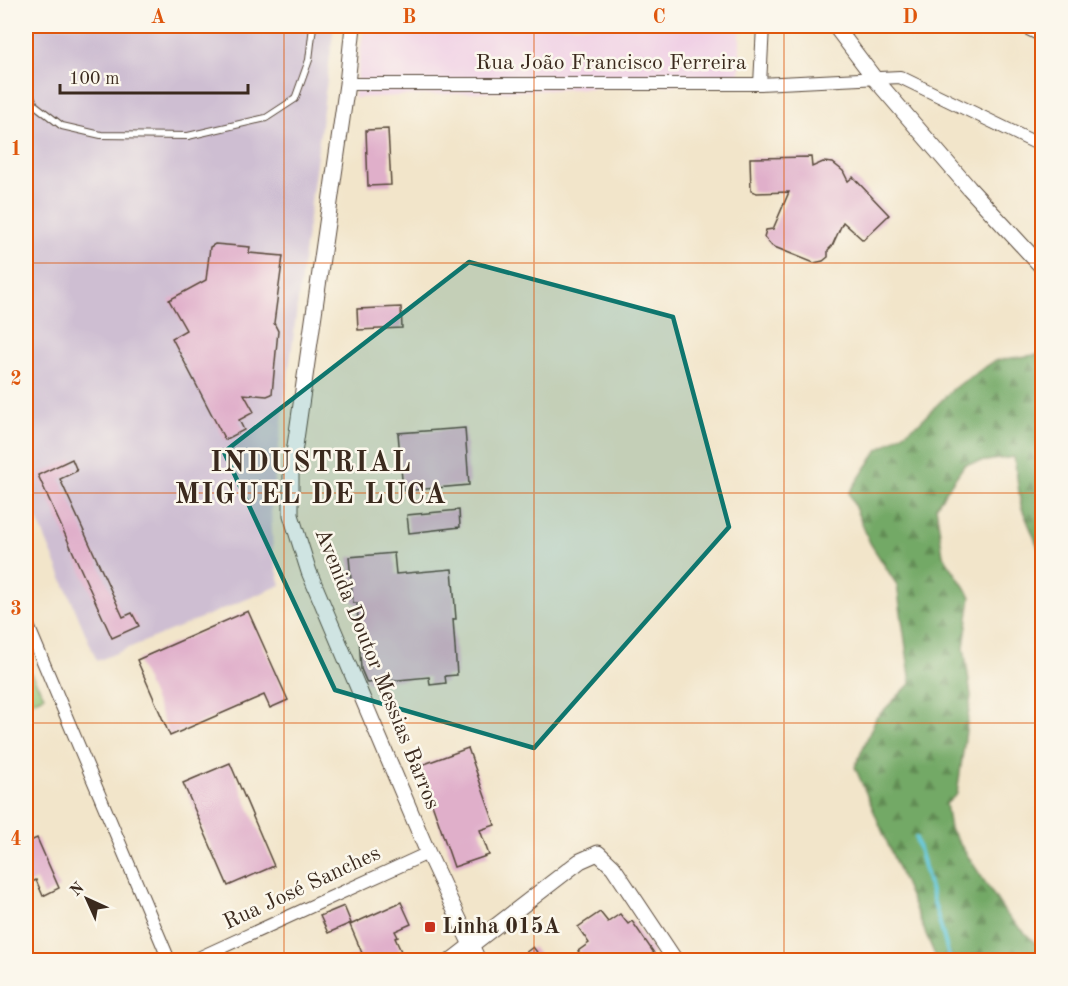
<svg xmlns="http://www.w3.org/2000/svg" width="1068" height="986" font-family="'Old Standard TT',serif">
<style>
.built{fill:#f0d0e5}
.industrial{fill:#cebed2}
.forest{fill:url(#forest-firs);stroke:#576a42;stroke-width:1.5}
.park{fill:url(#park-tufts);stroke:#657649;stroke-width:1.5}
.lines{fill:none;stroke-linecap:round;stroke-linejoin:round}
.stream{stroke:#5ec6da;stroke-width:4}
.building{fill:#e0afca}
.service-casing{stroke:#564638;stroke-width:8}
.minor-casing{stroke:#564638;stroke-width:14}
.tertiary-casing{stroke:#564638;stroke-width:17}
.service{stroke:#fff;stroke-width:6}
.minor{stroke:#fff;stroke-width:12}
.tertiary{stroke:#fff;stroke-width:15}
.marked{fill:#0f766e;fill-opacity:0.2;stroke:#0f766e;stroke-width:4.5;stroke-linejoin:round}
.grid{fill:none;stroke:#df570d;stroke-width:1.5;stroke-opacity:0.55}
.poi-dot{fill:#c8321e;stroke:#fbf7ec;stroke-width:2}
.labels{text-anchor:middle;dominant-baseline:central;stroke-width:5;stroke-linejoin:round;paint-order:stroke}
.street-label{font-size:22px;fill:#3b2a1e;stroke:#fbf7ec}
.poi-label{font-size:22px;font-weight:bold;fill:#3b2a1e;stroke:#fbf7ec;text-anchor:start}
.district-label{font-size:28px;font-weight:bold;letter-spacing:1.5px;fill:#3b2a1e;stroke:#fbf7ec}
.neatline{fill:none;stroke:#df570d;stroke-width:2}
.grid-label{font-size:20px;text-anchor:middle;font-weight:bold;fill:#df570d}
</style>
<defs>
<pattern id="forest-firs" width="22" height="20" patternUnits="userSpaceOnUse" patternTransform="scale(1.5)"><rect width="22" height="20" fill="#73a966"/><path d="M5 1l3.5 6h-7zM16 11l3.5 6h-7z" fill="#608a53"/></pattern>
<pattern id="park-tufts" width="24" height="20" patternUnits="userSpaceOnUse" patternTransform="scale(1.5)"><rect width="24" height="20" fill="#8fc374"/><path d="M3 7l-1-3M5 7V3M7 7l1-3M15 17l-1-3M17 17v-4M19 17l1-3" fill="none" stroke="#769f5f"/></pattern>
</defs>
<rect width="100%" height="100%" fill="#fbf7ec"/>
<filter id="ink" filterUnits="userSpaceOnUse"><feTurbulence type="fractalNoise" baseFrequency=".0167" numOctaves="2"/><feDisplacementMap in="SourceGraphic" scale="12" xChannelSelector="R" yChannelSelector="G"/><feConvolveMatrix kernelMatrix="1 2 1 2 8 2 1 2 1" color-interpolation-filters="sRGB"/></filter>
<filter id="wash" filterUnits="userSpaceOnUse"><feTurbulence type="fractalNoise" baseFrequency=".008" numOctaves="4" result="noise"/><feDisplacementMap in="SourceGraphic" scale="24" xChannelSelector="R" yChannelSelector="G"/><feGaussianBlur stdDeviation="1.35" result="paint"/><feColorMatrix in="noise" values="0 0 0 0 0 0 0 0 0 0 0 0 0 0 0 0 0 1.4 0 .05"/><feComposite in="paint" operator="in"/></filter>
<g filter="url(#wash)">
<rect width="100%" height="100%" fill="#f2e5ca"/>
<path class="built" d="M364 26H740V82L354 98Z"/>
<path class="industrial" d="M26 26H334L271 507 273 555 281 585 97 661 37 519 26 520Z"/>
<path class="forest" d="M1042 354V556L1021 506 1014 457 965 464 936 506 943 555 971 597 964 647 971 696 957 794 946 804 950 829 1006 914 1041 949 1039 960H937L855 767 876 718 911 683 897 585 870 543 849 493 877 451 919 423 954 388 996 360Z"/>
<path class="park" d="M26 665 44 696 26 704Z"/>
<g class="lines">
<path class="stream" d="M916 838 950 960"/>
</g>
<g id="blocks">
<g class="building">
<path d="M388 129 391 185 368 186 366 130Z"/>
<path d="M811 157 812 167 823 162 833 163 843 171 848 181 853 177 889 215 863 240 843 222 832 246 828 250V257L823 261 814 263 772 246 764 237 766 230 773 229 789 192 757 193 751 191 750 158Z"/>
<path d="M215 244 250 247 249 253 283 256 274 323 278 331 272 394 267 396 244 394 254 412 239 420 244 430 225 440 172 338 186 330 169 300 206 280 210 247Z"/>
<path d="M401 307 402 328 358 330 357 309Z"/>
<path d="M465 428 469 485 403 491 398 433Z"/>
<path d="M72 459 77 471 60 479 123 617 132 613 139 626 112 638 38 475Z"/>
<path d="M459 510 460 527 409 533 407 515Z"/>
<path d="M394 553 396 574 452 569 456 619H453L457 675 445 676 446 683 430 685 429 677 367 683 361 669 357 603H353L349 557Z"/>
<path d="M248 611 288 700 270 708 264 695 170 736 137 660Z"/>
<path d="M468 748 495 825 480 830 489 855 454 867 419 766Z"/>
<path d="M230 763 274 866 228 886 183 783Z"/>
<path d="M37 838 59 888 43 896 36 880 26 885V843Z"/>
<path d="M401 902 411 924 395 931 398 937 395 938 405 960H344L362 953 350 925Z"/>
<path d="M344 906 351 923 328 933 320 916Z"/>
<path d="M600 912 608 922 620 914 628 924 632 921 654 953 643 960H585L578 951 589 943 578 927Z"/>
<path d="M533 947 543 960H516Z"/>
</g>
</g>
</g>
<g filter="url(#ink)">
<use href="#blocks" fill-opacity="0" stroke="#564638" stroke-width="1.5"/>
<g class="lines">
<g class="service-casing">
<path id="service" d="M26 85 35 105 62 126 101 135 188 136 266 118 295 99 309 60 313 26"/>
</g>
<g class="minor-casing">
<g id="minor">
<path d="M1022 26 1042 36"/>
<path d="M347 84H760L900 77 1042 146"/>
<path d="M760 84 763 26"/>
<path d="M26 621 169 960"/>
<path d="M194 960 428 853"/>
</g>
</g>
<g class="tertiary-casing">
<g id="tertiary">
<path d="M353 26 347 84 291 474V515L309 572 428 853 478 960"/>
<path d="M835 26 875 79 969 188 1042 267"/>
<path d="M452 960 580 861 598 853 613 867 675 960"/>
</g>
</g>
<use href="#service" class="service"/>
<use href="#minor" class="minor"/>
<use href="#tertiary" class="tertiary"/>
</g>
</g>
<path class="marked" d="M469 262 673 317 729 527 534 748 335 690 224 452Z"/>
<path class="grid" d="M284 26V960M534 26V960M784 26V960M26 263H1042M26 493H1042M26 723H1042"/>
<rect class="poi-dot" x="424" y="921" width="12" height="12" rx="3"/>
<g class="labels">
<g class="street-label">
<text x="611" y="63">Rua João Francisco Ferreira</text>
<text transform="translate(377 669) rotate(68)">Avenida Doutor Messias Barros</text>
<text transform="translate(302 888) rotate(-25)">Rua José Sanches</text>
</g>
<g class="poi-label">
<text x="442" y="927">Linha 015A</text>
</g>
<g class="district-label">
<text x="311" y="464">INDUSTRIAL<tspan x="311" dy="32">MIGUEL DE LUCA</tspan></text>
</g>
</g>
<rect width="1068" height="986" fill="none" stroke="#fbf7ec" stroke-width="66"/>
<g transform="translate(87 899) rotate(315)" stroke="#fbf7ec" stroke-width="4.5" paint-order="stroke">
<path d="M0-4.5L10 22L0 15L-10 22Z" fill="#3b2a1e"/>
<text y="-9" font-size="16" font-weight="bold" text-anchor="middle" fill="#3b2a1e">N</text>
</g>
<path d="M60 84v9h188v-9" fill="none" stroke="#3b2a1e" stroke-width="3"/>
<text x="69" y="84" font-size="18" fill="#3b2a1e" stroke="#fbf7ec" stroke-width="4.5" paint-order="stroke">100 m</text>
<rect x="33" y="33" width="1002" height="920" class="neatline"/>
<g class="grid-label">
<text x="158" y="23">A</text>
<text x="409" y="23">B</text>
<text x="659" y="23">C</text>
<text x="910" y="23">D</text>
<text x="16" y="155">1</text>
<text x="16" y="385">2</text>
<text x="16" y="615">3</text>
<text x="16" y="845">4</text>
</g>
</svg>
